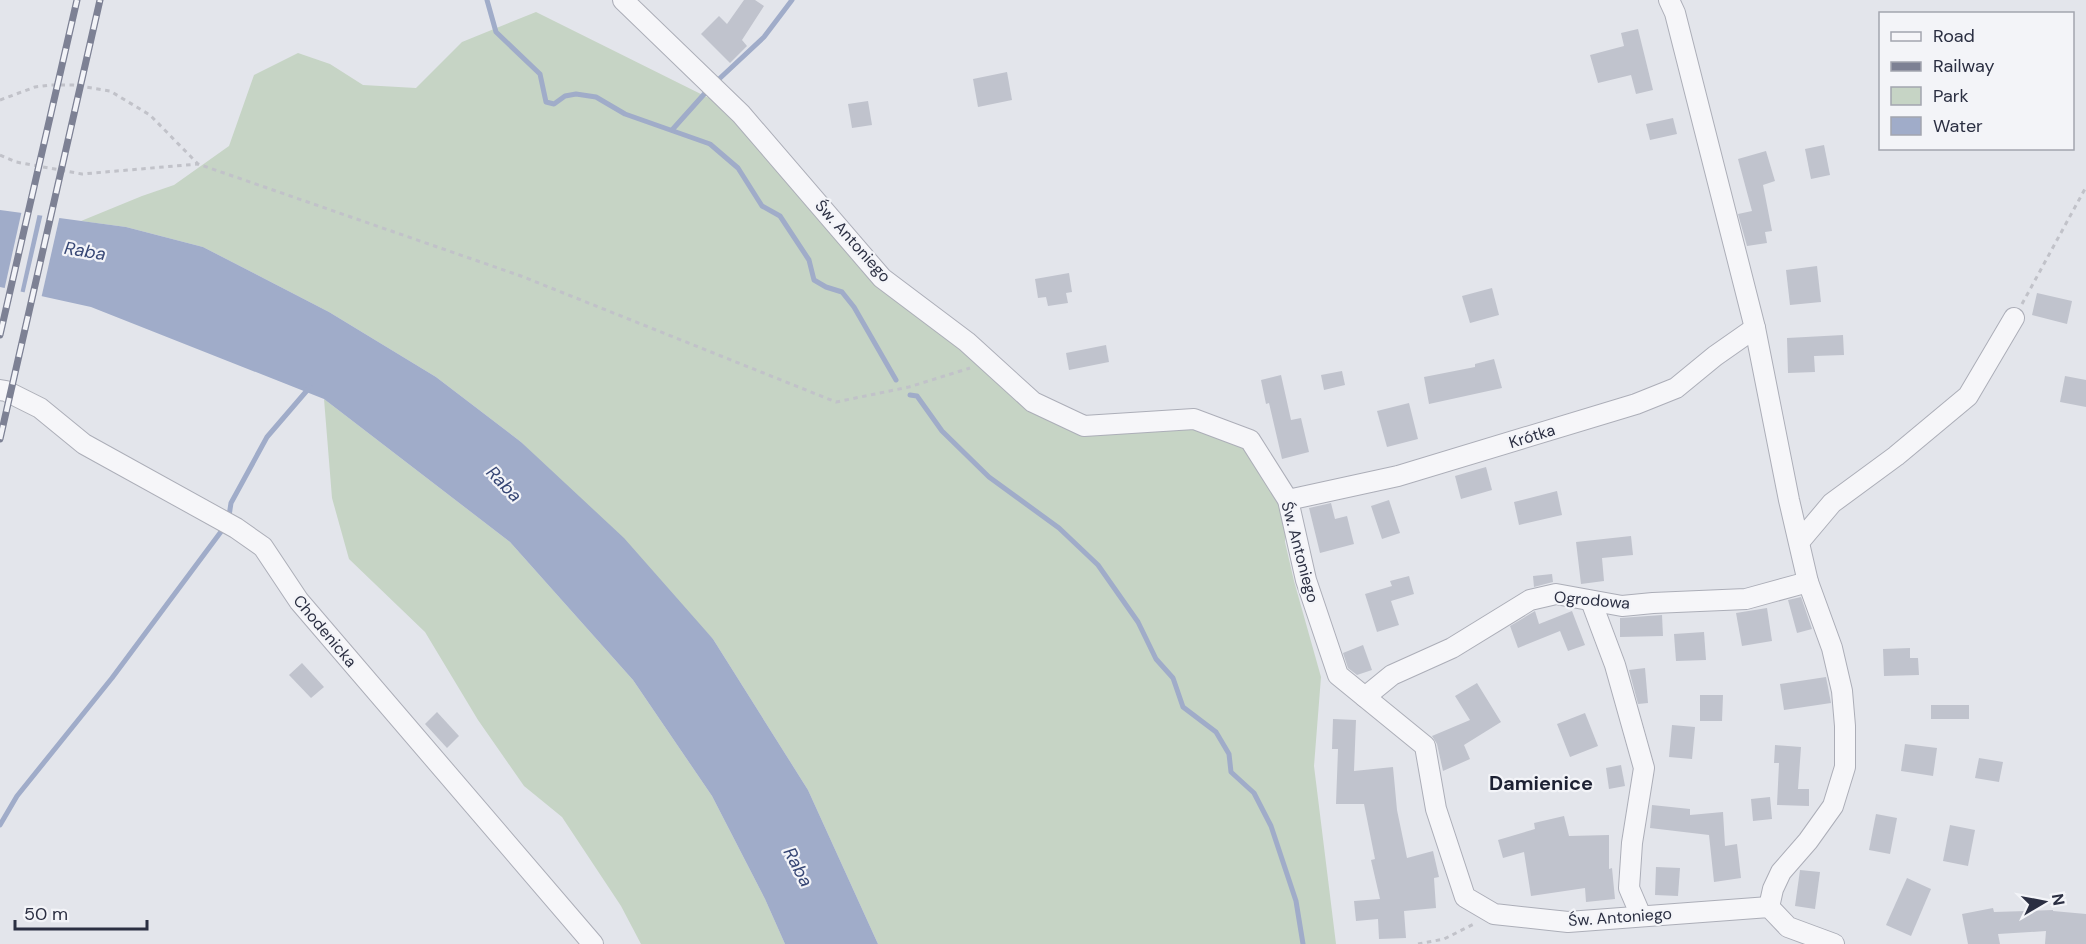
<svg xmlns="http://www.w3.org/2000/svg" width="2086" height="944" font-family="'DM Sans',sans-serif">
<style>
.green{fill:#c6d4c5}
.water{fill:#a0acc9}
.pier{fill:#e3e5eb}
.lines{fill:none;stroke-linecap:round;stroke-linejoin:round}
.stream{stroke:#a0acc9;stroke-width:5}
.building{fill:#c0c3cd}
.street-casing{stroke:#acaeb8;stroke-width:22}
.path{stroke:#c1c2c9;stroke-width:3;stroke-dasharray:4.5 4.5;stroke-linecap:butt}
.street{stroke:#f6f6f9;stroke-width:20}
.rail-casing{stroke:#7d8194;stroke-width:7}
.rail{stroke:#f3f4f8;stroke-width:4.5;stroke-dasharray:14;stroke-linecap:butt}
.labels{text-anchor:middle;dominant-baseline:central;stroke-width:4.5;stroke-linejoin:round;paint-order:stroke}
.street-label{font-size:16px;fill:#2b2f42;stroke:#f3f4f8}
.water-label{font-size:18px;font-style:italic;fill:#374775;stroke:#f3f4f8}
.quarter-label{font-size:20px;font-weight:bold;fill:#1d2133;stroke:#f3f4f8}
</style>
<rect width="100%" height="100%" fill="#e3e5eb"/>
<g class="green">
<path d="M536 12 741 114 882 278 1033 402 1084 426 1194 419 1250 440 1288 500 1285 542 1294 581 1321 677 1314 766 1336 944H878L808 790 713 639 521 442 436 377 329 312 203 247 126 227 81 221 142 196 174 185 229 146 254 75 298 53 330 64 363 85 416 88 462 42Z"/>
<path d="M324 399 510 542 633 680 712 796 765 899 785 944H641L621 906 562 817 524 786 478 720 425 632 349 559 332 498Z"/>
</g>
<path class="water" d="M0 210 126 227 203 247 329 312 436 377 521 442 624 538 713 639 808 790 878 944H785L765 899 712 796 633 680 510 542 324 399 91 307 0 287Z"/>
<g class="pier">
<path d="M22 210 38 213 20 294 4 291Z"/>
<path d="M43 213 60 215 41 299 24 295Z"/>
</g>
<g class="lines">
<g class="stream">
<path d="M487 0 496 32 540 74 546 102 554 104 565 96 576 94 596 97 625 114 710 144 738 168 762 206 780 216 809 260 814 280 826 287 842 292 854 307 896 380"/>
<path d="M718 80 764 37 792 0"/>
<path d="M672 130 706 92"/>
<path d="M910 395 917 396 942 431 989 477 1059 528 1098 565 1138 622 1156 659 1173 678 1183 707 1216 732 1229 754 1231 772 1254 793 1271 826 1296 901 1303 944"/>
<path d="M229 516 231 503 267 437 310 387"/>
<path d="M0 825 17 796 112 678 223 529"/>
</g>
</g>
<g class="building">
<path d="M744 0H755L764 6 742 40 747 46 730 63 701 34 719 16 727 24Z"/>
<path d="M1638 29 1653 90 1636 94 1631 75 1598 83 1590 55 1624 46 1621 33Z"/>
<path d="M1007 72 1012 100 978 107 973 79Z"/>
<path d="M868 101 872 125 852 128 848 104Z"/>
<path d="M1673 118 1677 134 1650 140 1646 124Z"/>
<path d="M1824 145 1830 175 1811 179 1805 149Z"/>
<path d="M1766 151 1775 181 1763 185 1772 231 1765 232 1767 243 1747 246 1738 214 1752 211 1738 159Z"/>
<path d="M1817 266 1821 302 1790 305 1786 270Z"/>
<path d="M1069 273 1072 292 1066 293 1068 303 1048 306 1046 297 1038 298 1035 279Z"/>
<path d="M1492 288 1499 315 1470 323 1462 296Z"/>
<path d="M2037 293 2072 301 2067 324 2032 315Z"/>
<path d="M1843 335 1844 355 1814 356 1815 372 1788 373 1787 338Z"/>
<path d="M1106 345 1109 362 1069 370 1066 353Z"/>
<path d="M1494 359 1502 388 1429 404 1424 377 1475 367V364Z"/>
<path d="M1342 371 1345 385 1324 390 1321 375Z"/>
<path d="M1281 375 1291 420 1301 418 1309 452 1282 459 1269 403 1266 404 1261 380Z"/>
<path d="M2065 376 2086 380V407L2060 402Z"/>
<path d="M1409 403 1418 439 1387 447 1377 411Z"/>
<path d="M1486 467 1492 490 1461 499 1455 476Z"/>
<path d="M1557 491 1562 515 1519 525 1514 502Z"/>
<path d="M1389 500 1400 533 1382 539 1371 506Z"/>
<path d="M1331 503 1335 519 1347 516 1354 544 1320 553 1309 508Z"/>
<path d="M1631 536 1633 555 1602 558 1604 581 1581 584 1576 542Z"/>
<path d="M1552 574 1553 582 1534 587 1533 576Z"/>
<path d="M1409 576 1414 594 1391 601 1399 625 1377 632 1365 594 1392 586 1390 581Z"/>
<path d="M1801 597 1812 629 1797 633 1788 600Z"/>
<path d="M1767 608 1772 641 1742 646 1736 613Z"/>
<path d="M1535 611 1539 624 1572 611 1585 645 1568 651 1560 631 1518 648 1510 626Z"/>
<path d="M1662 615 1663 636 1620 637V618Z"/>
<path d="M1704 632 1706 660 1676 661 1674 634Z"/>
<path d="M1363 645 1372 670 1357 675 1348 668 1343 653Z"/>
<path d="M1910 648V658H1918L1919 675 1884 676 1883 649Z"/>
<path d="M302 663 324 687 311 698 289 675Z"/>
<path d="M1645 668 1648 703 1638 704 1629 670Z"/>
<path d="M1826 677 1831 703 1784 710 1780 684Z"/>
<path d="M1477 683 1501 722 1464 745 1470 759 1443 771 1437 744 1432 736 1470 720 1455 696Z"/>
<path d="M1700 695H1723L1722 721H1700Z"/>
<rect x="1931" y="705" width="38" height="14"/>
<path d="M437 712 459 736 447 748 425 724Z"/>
<path d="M1585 713 1598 746 1570 757 1557 724Z"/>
<path d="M1333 719 1356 720 1354 771 1393 767 1397 810 1407 858 1433 851 1439 877 1434 878 1436 908 1404 911 1406 938 1379 939 1378 919 1356 921 1354 901 1380 899 1371 860 1375 859 1364 804H1336L1338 749H1332Z"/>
<path d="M1672 725 1695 727 1692 759 1669 757Z"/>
<path d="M1905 744 1937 748 1933 776 1901 771Z"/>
<path d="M1775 745 1801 747 1798 789H1809V806L1777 805 1779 763H1774Z"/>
<path d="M1979 758 2003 762 1999 782 1975 778Z"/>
<path d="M1621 765 1625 786 1609 789 1606 768Z"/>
<path d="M1770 797 1772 819 1753 821 1751 799Z"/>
<path d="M1652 805 1690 809V815L1723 812 1725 846 1737 844 1741 878 1714 882 1709 835 1650 828Z"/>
<path d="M1876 814 1897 818 1890 854 1869 850Z"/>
<path d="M1564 816 1569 836 1609 835V869L1612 868 1615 899 1586 902 1585 888 1531 896 1524 852 1503 858 1498 840 1535 829 1534 823Z"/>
<path d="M1950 825 1975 830 1968 866 1943 861Z"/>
<path d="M1656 867 1680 868 1678 896 1655 895Z"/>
<path d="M1800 870 1820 872 1815 909 1795 906Z"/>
<path d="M1907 878 1931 889 1911 936 1886 925Z"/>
<path d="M1993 908 1994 912 2053 910V911L2086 914V944H2045L2046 931 1998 934 2000 944H1968L1962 914Z"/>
</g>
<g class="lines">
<g class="street-casing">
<g id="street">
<path d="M623 0 741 114 882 278 967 342 1033 402 1084 426 1194 419 1250 440 1288 500 1306 580 1338 675 1425 746 1436 809 1465 897 1494 914 1568 922 1769 907 1788 927 1834 944"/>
<path d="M1669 0 1675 13 1755 328 1789 500 1808 582 1832 648 1842 691 1845 726V767L1833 806 1808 841 1781 872 1773 889 1769 907"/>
<path d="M0 390 6 391 40 408 84 444 236 528 263 547 299 601 593 944"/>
<path d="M1288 500 1398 476 1636 404 1676 388 1715 356 1755 328"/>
<path d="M1800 541 1832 503 1896 456 1968 396 2014 318"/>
<path d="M1591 601 1615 665 1644 768 1632 843 1629 888 1641 916"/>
<path d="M1365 697 1392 675 1452 648 1530 600 1556 594 1622 606 1653 603 1746 599 1808 582"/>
</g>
</g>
<g class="path">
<path d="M0 100 35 87 50 85H73L110 91 150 115 198 164 521 276 836 402 909 387 970 368"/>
<path d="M0 155 16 162 82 174 198 164"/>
<path d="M2022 304 2086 187"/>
<path d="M1418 944 1444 939 1474 924"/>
</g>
<use href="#street" class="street"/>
<g class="rail-casing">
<g id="rail">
<path d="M0 335 77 0"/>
<path d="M0 439 100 0"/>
</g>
</g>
<use href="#rail" class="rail"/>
</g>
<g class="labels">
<g class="street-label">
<text transform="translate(853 241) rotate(48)">Św. Antoniego</text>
<text transform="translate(1532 436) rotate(-17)">Krótka</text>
<text transform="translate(1300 552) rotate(75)">Św. Antoniego</text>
<text transform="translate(1592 600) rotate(5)">Ogrodowa</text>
<text transform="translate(325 631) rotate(50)">Chodenicka</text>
<text transform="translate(1620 917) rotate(-4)">Św. Antoniego</text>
</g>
<g class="water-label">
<text transform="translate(85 251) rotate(9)">Raba</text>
<text transform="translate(504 484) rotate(46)">Raba</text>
<text transform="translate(798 867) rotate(62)">Raba</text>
</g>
<g class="quarter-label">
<text x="1541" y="783">Damienice</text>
</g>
</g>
<rect x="1879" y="12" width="195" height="138" fill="#f3f4f8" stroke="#a3a5af" stroke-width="1.5"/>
<rect x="1891" y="32" width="30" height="9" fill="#f6f6f9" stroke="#a3a5af" stroke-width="1.5"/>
<text x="1933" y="42" font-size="18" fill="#2b2f42">Road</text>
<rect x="1891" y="62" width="30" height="9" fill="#7d8194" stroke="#a3a5af" stroke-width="1.5"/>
<text x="1933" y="72" font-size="18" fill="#2b2f42">Railway</text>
<rect x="1891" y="87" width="30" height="18" fill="#c6d4c5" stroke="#a3a5af" stroke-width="1.5"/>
<text x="1933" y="102" font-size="18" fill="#2b2f42">Park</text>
<rect x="1891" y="117" width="30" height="18" fill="#a0acc9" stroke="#a3a5af" stroke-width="1.5"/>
<text x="1933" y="132" font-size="18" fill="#2b2f42">Water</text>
<g transform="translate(2044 902) rotate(80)" stroke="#f3f4f8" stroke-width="4.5" paint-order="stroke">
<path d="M0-4.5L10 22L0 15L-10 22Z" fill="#2b2f42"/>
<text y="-9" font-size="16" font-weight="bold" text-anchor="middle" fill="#2b2f42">N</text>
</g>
<path d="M15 920v9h132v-9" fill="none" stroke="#2b2f42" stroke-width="3"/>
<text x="24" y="920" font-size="18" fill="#2b2f42" stroke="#f3f4f8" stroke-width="4.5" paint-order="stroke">50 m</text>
</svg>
